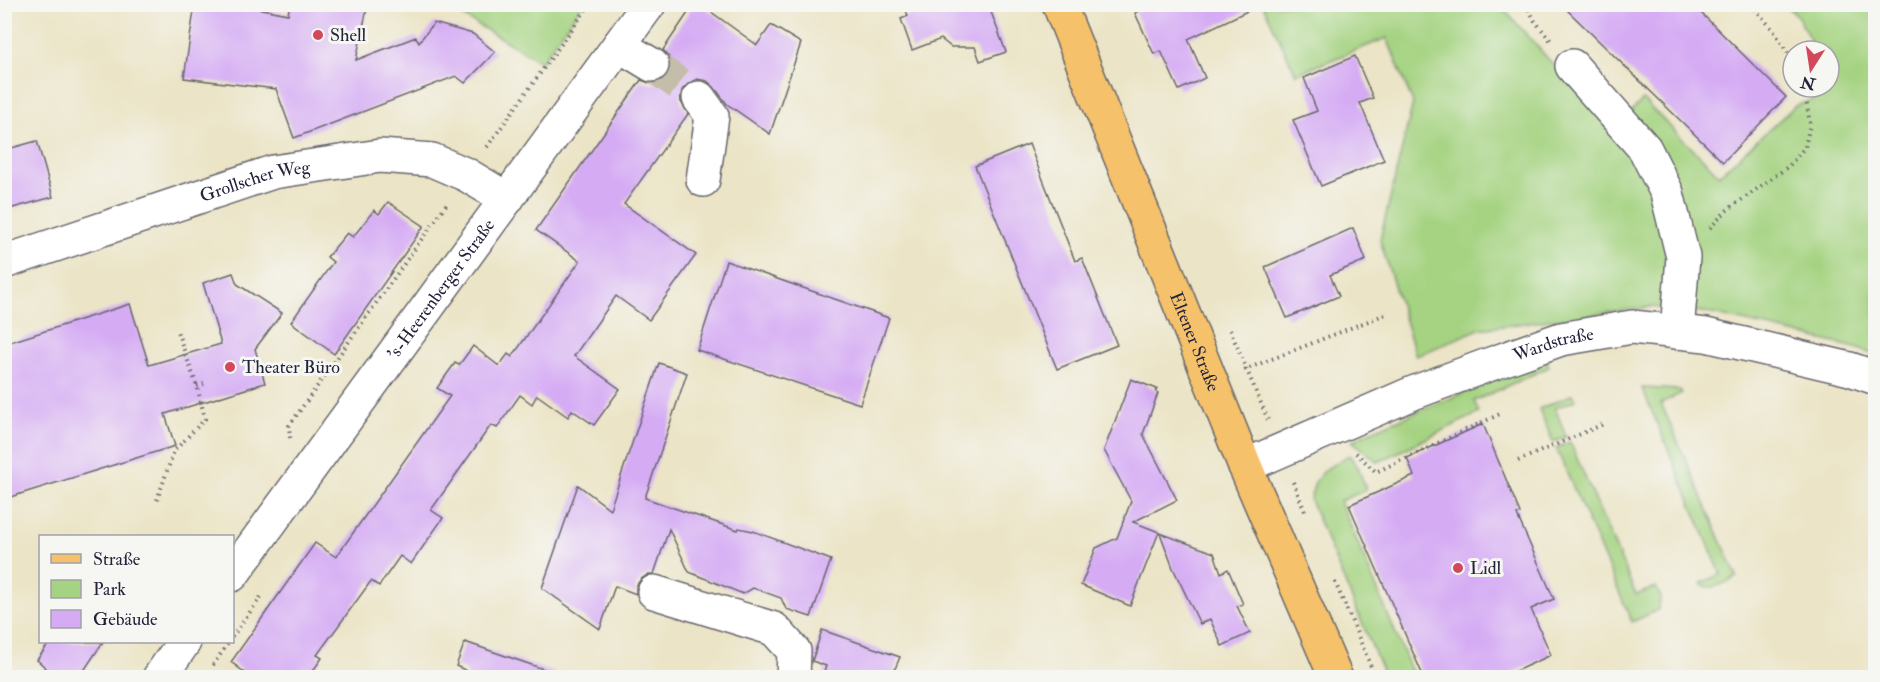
<svg xmlns="http://www.w3.org/2000/svg" width="1880" height="682" font-family="'IM FELL Double Pica',serif">
<style>
.green{fill:#a5d381;stroke:#647a5e;stroke-width:1.5}
.building{fill:#d5acf4}
.lines{fill:none;stroke-linecap:round;stroke-linejoin:round}
.minor-tunnel{stroke:#c3bdaa;stroke-width:33;stroke-dasharray:33 16;stroke-linecap:butt}
.minor-casing{stroke:#68666c;stroke-width:36}
.major-casing{stroke:#68666c;stroke-width:36}
.path{stroke:#68666c;stroke-width:4;stroke-dasharray:1.5 4.5;stroke-linecap:butt}
.minor{stroke:#fff;stroke-width:33}
.major{stroke:#f5c16b;stroke-width:33}
.poi-dot{fill:#d1495b;stroke:#f6f6f2;stroke-width:2}
.labels{text-anchor:middle;dominant-baseline:central;stroke-width:6;stroke-linejoin:round;paint-order:stroke}
.poi-label{font-size:18px;fill:#22223b;stroke:#f6f6f2;text-anchor:start}
.street-label{font-size:18px;fill:#22223b;stroke:#f6f6f2}
</style>
<rect width="100%" height="100%" fill="#f6f6f2"/>
<filter id="ink" filterUnits="userSpaceOnUse"><feTurbulence type="fractalNoise" baseFrequency=".0167" numOctaves="2"/><feDisplacementMap in="SourceGraphic" scale="12" xChannelSelector="R" yChannelSelector="G"/><feConvolveMatrix kernelMatrix="1 2 1 2 8 2 1 2 1" color-interpolation-filters="sRGB"/></filter>
<filter id="wash" filterUnits="userSpaceOnUse"><feTurbulence type="fractalNoise" baseFrequency=".008" numOctaves="4" result="noise"/><feDisplacementMap in="SourceGraphic" scale="24" xChannelSelector="R" yChannelSelector="G"/><feGaussianBlur stdDeviation="1.35" result="paint"/><feColorMatrix in="noise" values="0 0 0 0 0 0 0 0 0 0 0 0 0 0 0 0 0 1.4 0 .05"/><feComposite in="paint" operator="in"/></filter>
<g filter="url(#wash)">
<rect width="100%" height="100%" fill="#ebe4c6"/>
<g class="green">
<path d="M424 5 582 4V5L541 62 458 13Z"/>
<path d="M1263 5H1500L1612 130 1643 100 1719 175 1795 106 1824 96V87H1829V51H1816L1798 17 1786 5H1875V355L1856 348 1705 312 1650 307 1479 329 1416 356 1380 240 1413 103 1387 38 1296 74Z"/>
<path d="M1547 358 1549 367 1474 401 1479 413 1378 462 1352 441 1367 433Z"/>
<path d="M1642 388 1680 390 1682 393 1661 403 1737 577C1726 582 1714 591 1702 585L1701 583 1721 574Z"/>
<path d="M1573 394 1576 400 1555 408 1566 437 1553 442 1539 409Z"/>
<path d="M1570 442 1636 595 1656 587 1661 597 1658 610 1632 622 1556 448Z"/>
<path d="M1349 455 1358 467 1366 490 1340 501 1414 677H1385L1310 500 1315 482 1326 469Z"/>
</g>
<g id="blocks">
<g class="building">
<path d="M195 4H236L288 14 290 4H368L356 60 416 37 419 42 434 23 473 34 495 52 465 83 456 76 294 138 276 89 184 78Z"/>
<path d="M694 4H700L757 45 771 25 801 43 770 134 727 104 714 87 707 81 697 79 689 83 682 90 680 100 688 114 624 204 696 255 649 320 616 296 574 356 620 389 594 425 572 410 568 417 537 395 532 404 520 395 497 428 491 425 431 510 443 518 411 564 400 556 379 586 371 581 317 655 322 658 308 678H252L231 662 315 543 336 557 450 396 437 388 455 363 459 365 473 346 499 366 508 354 512 357 580 261 536 230 641 80 652 84 662 81 668 75 671 65 669 57 663 50Z"/>
<path d="M904 4H988L1006 52 980 61 975 47H951L941 39 912 50 901 19 908 16Z"/>
<path d="M1154 4H1262L1188 39 1205 78 1179 90 1161 51 1154 54 1135 13Z"/>
<path d="M1561 4H1692L1786 97 1723 162Z"/>
<path d="M1355 56 1373 98 1360 103 1384 160 1321 186 1293 120 1317 111 1304 78Z"/>
<path d="M37 141 53 197 9 209 4 194V150Z"/>
<path d="M1029 144 1075 261 1082 258 1117 345 1057 369 975 166Z"/>
<path d="M388 202 424 226 334 354 291 322 333 262 327 257 347 233 353 237 374 210 379 214Z"/>
<path d="M1353 228 1366 260 1330 275 1339 296 1287 318 1265 267Z"/>
<path d="M726 261 889 318 860 404 697 350Z"/>
<path d="M233 273 237 284 282 313 255 349 265 383 165 414 175 446 4 499V344L130 304 149 365 221 344 203 283Z"/>
<path d="M659 363 687 373 645 498 738 530 739 528 753 531 831 560 811 617 786 609 781 598 753 588 743 594 689 572 669 529 654 574H649L641 579 636 586V594L615 586 600 629 542 588 578 485 610 509Z"/>
<path d="M1131 379 1157 389 1156 392 1158 393 1143 434 1177 500 1133 522 1159 532 1130 606 1081 585 1096 548 1117 538 1131 501 1104 450Z"/>
<path d="M1483 424 1520 513 1517 515 1554 599 1531 609 1551 655 1500 678H1424L1349 505 1414 476 1407 458Z"/>
<path d="M1160 533 1214 553 1221 573 1228 569 1243 604 1237 606 1250 633 1222 646 1210 619 1200 624 1173 568Z"/>
<path d="M822 630 900 657 891 678H822L826 666 812 661Z"/>
<path d="M50 642H103L79 678H38L45 667 37 660Z"/>
<path d="M465 642 555 673 554 678H469L467 671 456 666Z"/>
</g>
</g>
</g>
<g filter="url(#ink)">
<use href="#blocks" fill-opacity="0" stroke="#68666c" stroke-width="1.5"/>
<g class="lines">
<path class="minor-tunnel" d="M652 65 699 98"/>
<g class="minor-casing">
<g id="minor">
<path d="M619 45 652 65"/>
<path d="M1572 66 1645 149 1667 193 1683 257 1677 332"/>
<path d="M699 98 712 116 703 180"/>
<path id="s1" d="M4 262 273 172 380 156 432 160 467 175 507 199"/>
<path id="s2" d="M1245 466 1413 393 1485 366 1561 339 1632 327 1706 335 1850 369 1876 378"/>
<path id="s3" d="M232 575 649 4"/>
<path d="M654 592 774 629 794 651 793 678"/>
<path d="M159 678 184 642"/>
</g>
</g>
<g class="major-casing">
<g id="major">
<path id="s4" d="M1059 4 1245 466 1336 678"/>
</g>
</g>
<g class="path">
<path d="M1526 4 1535 21 1551 41"/>
<path d="M1751 4 1774 31 1793 61"/>
<path d="M487 147 590 4"/>
<path d="M1710 228 1726 211 1789 166 1805 147 1810 124 1804 87"/>
<path d="M1230 330 1268 420"/>
<path d="M1244 370 1386 314"/>
<path d="M197 386 204 384"/>
<path d="M290 438 289 426 448 202"/>
<path d="M1356 453 1376 472 1500 414"/>
<path d="M1518 461 1606 423"/>
<path d="M1293 482 1306 514"/>
<path d="M157 500 174 451 205 419 197 386 177 331"/>
<path d="M1335 582 1376 678"/>
<path d="M232 637 263 594"/>
<path d="M213 665 229 642"/>
</g>
<use href="#minor" class="minor"/>
<use href="#major" class="major"/>
</g>
</g>
<g class="poi-dot">
<circle cx="318" cy="35" r="6"/>
<circle cx="230" cy="367" r="6"/>
<circle cx="1458" cy="568" r="6"/>
</g>
<g class="labels">
<g class="poi-label">
<text x="330" y="35">Shell</text>
<text x="242" y="367">Theater Büro</text>
<text x="1470" y="568">Lidl</text>
</g>
<g class="street-label">
<text stroke="none"><textPath href="#s1" startOffset="264">Grollscher Weg</textPath></text>
<text stroke="none"><textPath href="#s3" startOffset="354">'s-Heerenberger Straße</textPath></text>
<text stroke="none"><textPath href="#s4" startOffset="364">Eltener Straße</textPath></text>
<text stroke="none"><textPath href="#s2" startOffset="332">Wardstraße</textPath></text>
</g>
</g>
<rect width="1880" height="682" fill="none" stroke="#f6f6f2" stroke-width="24"/>
<rect x="39" y="535" width="195" height="108" fill="#f6f6f2" stroke="#a1a1a9" stroke-width="1.5"/>
<rect x="51" y="554" width="30" height="9" fill="#f5c16b" stroke="#a1a1a9" stroke-width="1.5"/>
<text x="93" y="565" font-size="18" fill="#22223b">Straße</text>
<rect x="51" y="580" width="30" height="18" fill="#a5d381" stroke="#a1a1a9" stroke-width="1.5"/>
<text x="93" y="595" font-size="18" fill="#22223b">Park</text>
<rect x="51" y="610" width="30" height="18" fill="#d5acf4" stroke="#a1a1a9" stroke-width="1.5"/>
<text x="93" y="625" font-size="18" fill="#22223b">Gebäude</text>
<g transform="translate(1811 69) rotate(192)"><circle r="28" fill="#f6f6f2" stroke="#a1a1a9" stroke-width="1.5"/>
<path d="M0-4.5L10 22L0 15L-10 22Z" fill="#d1495b"/>
<text y="-9" font-size="16" font-weight="bold" text-anchor="middle" fill="#22223b">N</text>
</g>
</svg>
